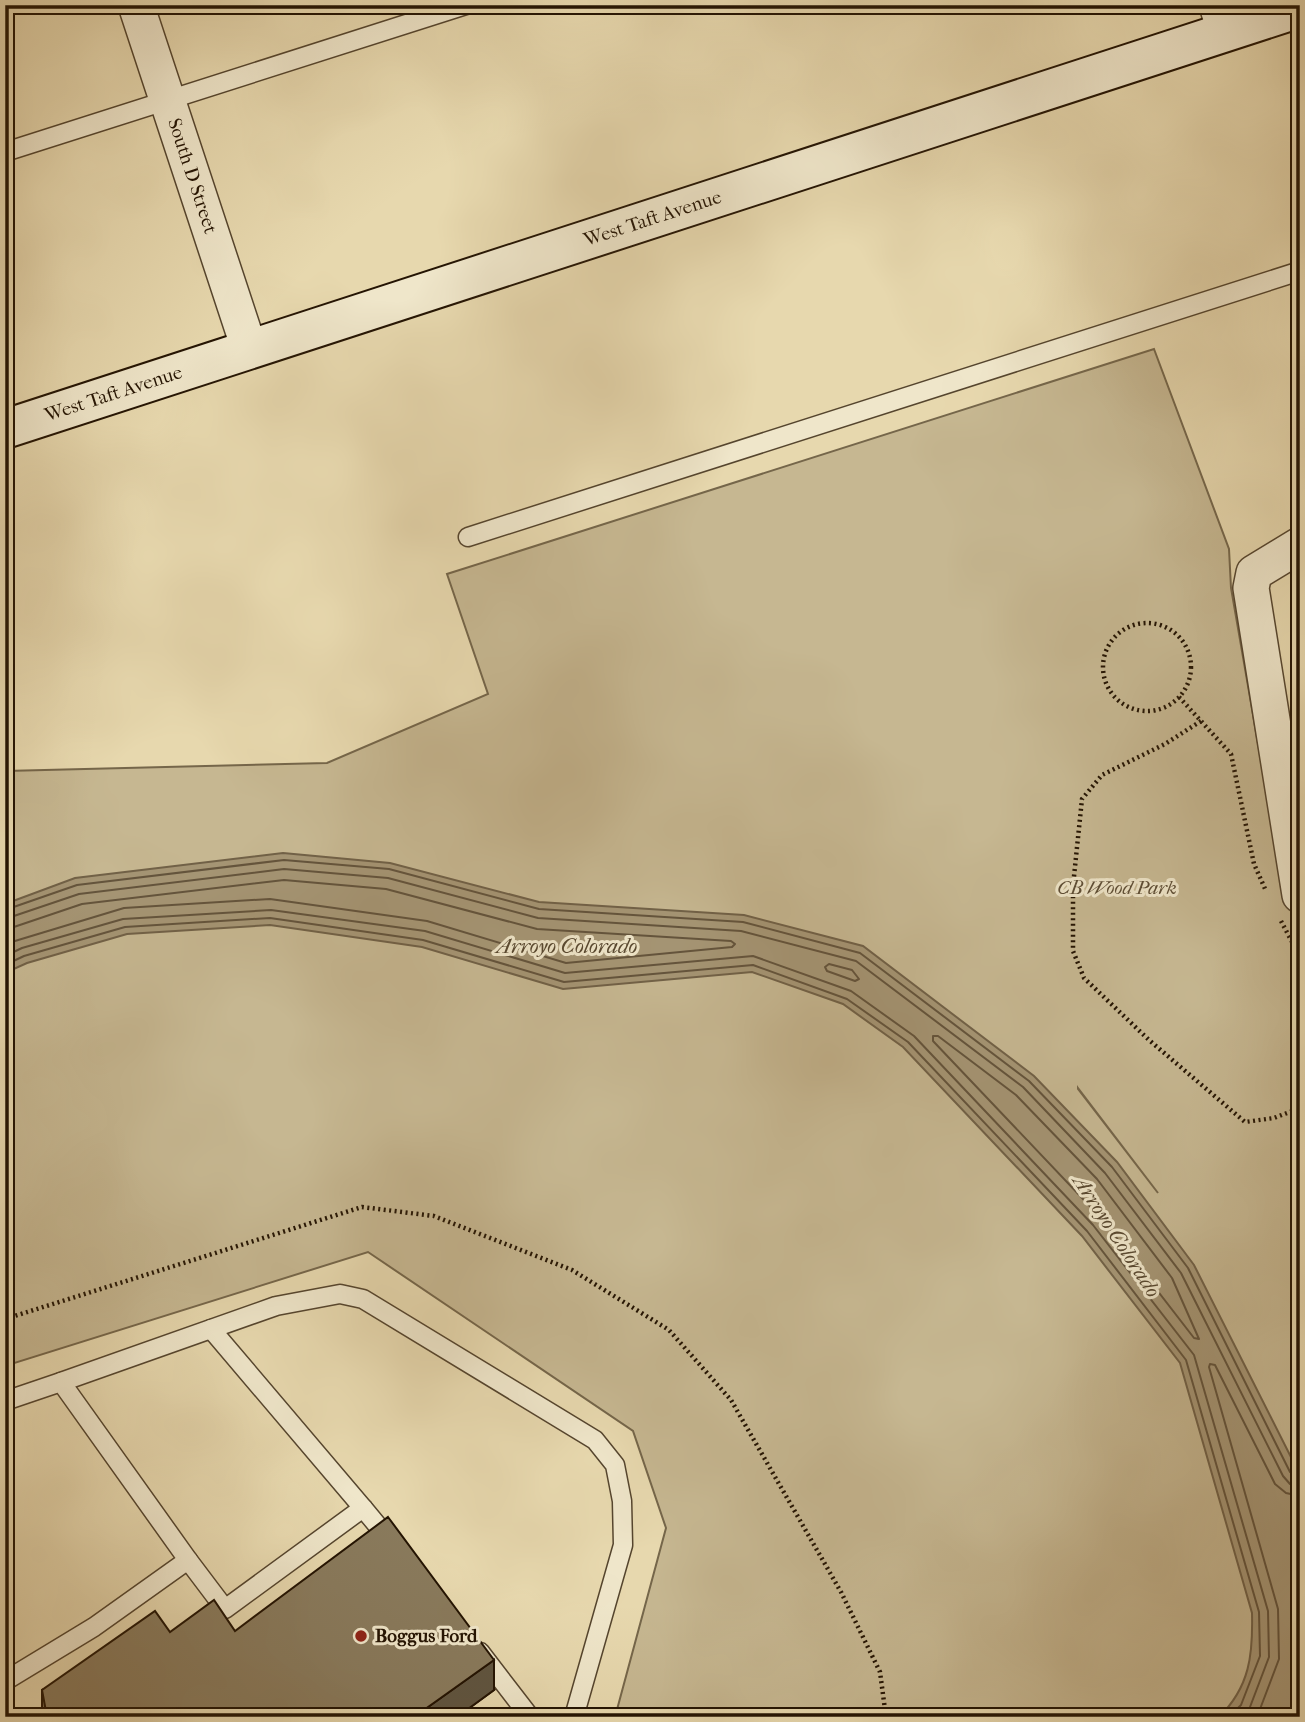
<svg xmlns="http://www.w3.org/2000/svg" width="1305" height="1722" font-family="'IM FELL French Canon',serif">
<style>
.green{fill:#c6b791;stroke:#75664a;stroke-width:2;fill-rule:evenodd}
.water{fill:#a59574;stroke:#716147;stroke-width:2}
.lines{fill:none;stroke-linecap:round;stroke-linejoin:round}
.shore{stroke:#64543c;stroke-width:2}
.lane-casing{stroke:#55452e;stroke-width:21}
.street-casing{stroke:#55452e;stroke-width:38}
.secondary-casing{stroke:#241403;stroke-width:42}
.path{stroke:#241403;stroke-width:4.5;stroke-dasharray:2 3.5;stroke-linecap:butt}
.lane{stroke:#efe6ca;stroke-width:18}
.street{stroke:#efe6ca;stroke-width:35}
.secondary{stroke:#efe6ca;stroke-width:38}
.wall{fill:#76694f;stroke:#241403;stroke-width:2}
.shaded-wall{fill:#605540;stroke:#241403;stroke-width:2}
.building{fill:#897a5c;stroke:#241403;stroke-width:2}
.poi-dot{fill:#8f2418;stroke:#efe6ca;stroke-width:2.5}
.labels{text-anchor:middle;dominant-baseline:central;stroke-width:6;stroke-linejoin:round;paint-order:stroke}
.street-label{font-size:19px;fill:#241403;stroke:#efe6ca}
.park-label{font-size:19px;font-style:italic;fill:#5d4d35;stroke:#efe6ca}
.poi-label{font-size:19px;font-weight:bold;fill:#241403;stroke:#efe6ca;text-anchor:start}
.water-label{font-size:21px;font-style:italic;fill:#584830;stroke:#efe6ca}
</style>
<rect width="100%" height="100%" fill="#e7d8ae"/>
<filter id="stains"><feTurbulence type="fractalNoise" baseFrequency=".00286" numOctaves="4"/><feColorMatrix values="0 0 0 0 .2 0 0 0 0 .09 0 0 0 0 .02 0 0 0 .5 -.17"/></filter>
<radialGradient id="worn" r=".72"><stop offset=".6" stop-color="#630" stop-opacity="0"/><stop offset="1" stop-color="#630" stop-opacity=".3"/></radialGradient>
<path class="green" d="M1154 349 1229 549 1231 588 1269 807 1300 921V1717H615L666 1528 633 1431 368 1252 5 1366V771L327 763 488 694 447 574ZM1078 1088 1158 1193 1078 1089Z"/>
<path class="water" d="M283 853 390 863 539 902 744 915 863 946 1034 1076 1117 1162 1194 1265 1300 1475V1717H1219C1250 1687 1253 1654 1252 1613L1180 1363 1082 1236 903 1047 843 1004 752 972 563 989 422 947 270 925 127 934 27 963 5 973V904L75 878Z"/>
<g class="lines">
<g class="shore">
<path d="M5 910 77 885 284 860 389 869 539 909 743 922 860 953 1029 1081 1112 1167 1188 1268 1290 1472 1300 1476"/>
<path d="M5 919 79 894 284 869 388 878 538 918 741 931 856 961 1023 1087 1105 1173 1181 1273 1283 1476 1290 1484 1300 1485"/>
<path d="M5 930 82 904 284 880 386 889 537 929 731 941 735 944 732 947 566 963 427 921 270 899 124 908 5 944"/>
<path d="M5 956 22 948 123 919 271 910 425 931 565 973 753 956 851 991 914 1036 1093 1225 1194 1355 1268 1611 1269 1657 1250 1707 1242 1717"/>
<path d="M829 964 852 970 859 979 855 981 827 971 825 967Z"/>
<path d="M5 965 24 956 125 927 270 918 423 940 564 982 753 965 847 999 908 1042 1087 1231 1186 1360 1259 1612 1260 1656 1241 1705 1229 1717"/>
<path d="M933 1036H938L1016 1095 1097 1179 1172 1278 1199 1339 1194 1338 1102 1219 933 1041Z"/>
<path d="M1257 1717 1279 1659 1278 1609 1209 1367 1210 1364 1215 1365 1275 1484 1286 1493 1300 1496"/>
</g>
<g class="lane-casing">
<g id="lane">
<path d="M5 152 466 5"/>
<path d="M468 537 1300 271"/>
<path d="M61 1382 276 1306 340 1294 363 1299 595 1440 615 1465 622 1501 623 1545 574 1717"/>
<path d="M5 1401 61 1382 188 1560 94 1627 5 1681"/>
<path d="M363 1508 392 1543"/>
<path d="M188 1560 225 1609 363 1508 211 1329"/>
<path d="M480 1652 530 1717"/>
</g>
</g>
<g class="street-casing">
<g id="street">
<path id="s1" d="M136 5 249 348"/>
<path d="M1217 5 1225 31"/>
<path d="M1300 545 1254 573 1251 588 1300 895"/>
</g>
</g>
<g class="secondary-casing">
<g id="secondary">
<path id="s2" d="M5 429 1300 8"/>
</g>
</g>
<g class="path">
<circle cx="1147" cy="667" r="44"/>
<path d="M1179 697 1231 754 1254 864 1266 891"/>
<path d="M1201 721 1165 744 1102 775 1082 799 1073 886V951L1084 978 1149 1040 1245 1122 1274 1118 1300 1108"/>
<path d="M1281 921 1300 957"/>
<path d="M5 1319 362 1207 434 1216 572 1270 669 1330 731 1400 841 1592 880 1672 886 1717"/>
</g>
<use href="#lane" class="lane"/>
<use href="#street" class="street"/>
<use href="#secondary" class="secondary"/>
</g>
<path class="wall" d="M235 1631 494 1690 457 1717H42V1690L170 1632Z"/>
<path class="shaded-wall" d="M494 1660V1690L457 1717H414Z"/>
<path class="building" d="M388 1517 494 1660 414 1717H47L42 1690 155 1611 170 1632 214 1600 235 1631Z"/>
<circle class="poi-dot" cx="361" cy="1636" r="7"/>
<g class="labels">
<g class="street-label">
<text stroke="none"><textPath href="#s1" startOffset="180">South D Street</textPath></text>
<text stroke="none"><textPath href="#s2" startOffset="681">West Taft Avenue</textPath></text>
<text stroke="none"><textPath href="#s2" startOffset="114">West Taft Avenue</textPath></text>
</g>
<g class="park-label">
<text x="1117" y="888">CB Wood Park</text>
</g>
<g class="poi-label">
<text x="375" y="1636">Boggus Ford</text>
</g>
<g class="water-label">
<text x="567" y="946">Arroyo Colorado</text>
<text transform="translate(1117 1236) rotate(57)">Arroyo Colorado</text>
</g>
</g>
<rect width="1305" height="1722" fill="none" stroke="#e7d8ae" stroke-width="28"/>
<rect x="7" y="7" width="1291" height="1708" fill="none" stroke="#241403" stroke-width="3.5"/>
<rect x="14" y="14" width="1277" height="1694" fill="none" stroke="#241403" stroke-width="2"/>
<rect width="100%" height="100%" filter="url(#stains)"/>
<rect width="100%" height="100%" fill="url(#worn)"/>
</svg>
